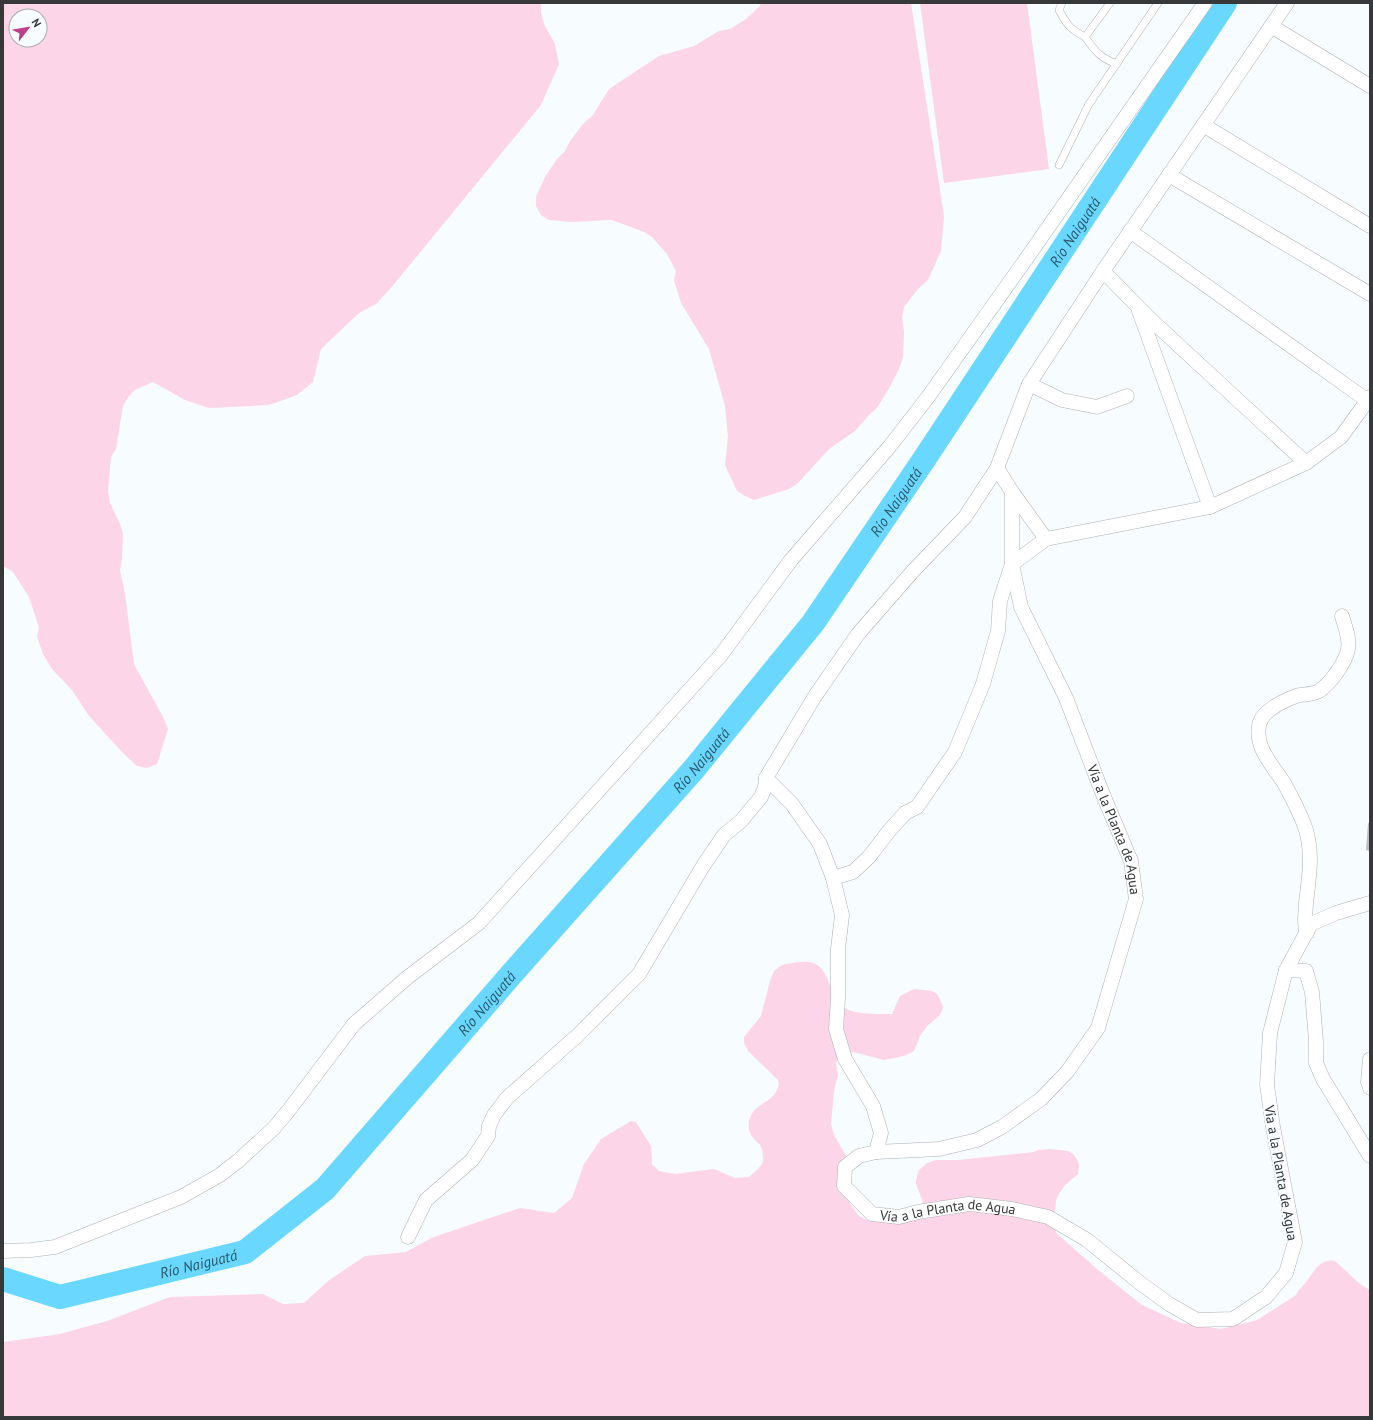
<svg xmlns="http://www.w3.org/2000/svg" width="1373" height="1420" font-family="'PT Sans',sans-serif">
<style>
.green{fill:#fcd5e8;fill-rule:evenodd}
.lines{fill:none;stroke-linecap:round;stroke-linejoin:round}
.river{stroke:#69d7fe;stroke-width:24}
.building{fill:#bbc0c2}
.lane-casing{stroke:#adb2b3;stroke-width:8}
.street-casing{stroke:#adb2b3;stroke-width:15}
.lane{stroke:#fff;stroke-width:7}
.street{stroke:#fff;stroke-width:14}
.labels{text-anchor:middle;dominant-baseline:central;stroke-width:3.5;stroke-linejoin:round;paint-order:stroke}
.street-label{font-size:14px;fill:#363839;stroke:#f7fcfe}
.water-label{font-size:15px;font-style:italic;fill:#2a5969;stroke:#f7fcfe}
</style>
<rect width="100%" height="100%" fill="#f7fcfe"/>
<g class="green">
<path d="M3 3H541V13L544 24 555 44 559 64 541 105 390 289 376 304 359 313 321 349 313 382 297 395 269 405 209 408 185 400 153 382 135 390 128 397 123 406 116 449 111 457 108 491 110 503 120 524 123 533 122 560 120 570 125 594 134 664 163 717 168 729 157 764 147 768 137 766 123 753 89 716 72 690 52 669 43 654 37 637 39 627 29 597 13 572 3 566ZM16 16H40V40H16Z"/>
<path d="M761 3H911L944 216 941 251 928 280 918 289 904 307 902 317 904 332 903 357 899 369 888 390 877 408 870 414 855 431 829 449 797 484 789 489 754 500 745 496 737 491 725 465 728 437 725 406 709 349 681 303 674 280 676 271 667 254 652 237 644 232 620 223 611 220 571 222 549 220 541 215 536 206V197L545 177 557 159 565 151 570 141 583 124 593 115 609 89 659 56 694 46 719 31 730 29 746 19 760 6Z"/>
<path d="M920 3H1027L1049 169 944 183Z"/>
<path d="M797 962C802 962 808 961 813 963 829 967 830 997 843 1007 854 1015 879 1014 892 1014L900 996 914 989 932 991 937 994 943 1006 942 1011 939 1016 927 1026 920 1036 914 1051 904 1056 884 1060 853 1052 842 1055 838 1058 836 1063 838 1075 834 1091 831 1124 834 1135 849 1161 852 1177 850 1204 859 1216 869 1221H894L918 1211 923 1202 916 1184V1180L919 1170 927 1163 936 1160H958L1034 1152 1038 1150 1050 1149 1068 1151 1073 1154 1077 1159 1079 1164 1078 1174 1065 1185 1059 1194 1056 1200 1054 1223 1056 1233 1097 1269 1142 1305 1181 1323 1221 1329 1257 1320 1296 1295 1298 1291C1301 1288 1304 1284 1307 1281 1314 1271 1321 1258 1335 1261L1360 1284 1370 1290V1417H3V1342L60 1334 107 1321 170 1297 263 1294 283 1304 304 1303 328 1281 365 1256 406 1252 431 1238 520 1208 554 1213 572 1198 584 1164 601 1139 631 1121 636 1122 651 1146 652 1164 659 1171 675 1174 714 1169 735 1178 749 1177C753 1173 759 1169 762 1164 764 1160 763 1149 760 1145 759 1143 757 1143 756 1141 750 1136 748 1129 749 1121 754 1100 774 1106 779 1084L778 1080 748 1051 744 1043V1037L761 1016 770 981 774 971 782 965Z"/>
</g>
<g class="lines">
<path class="river" id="s1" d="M3 1279 60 1297 245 1252 325 1189 509 977 694 769 813 623 925 458 1225 3"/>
</g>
<path class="building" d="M1368 823H1370V851L1366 850Z"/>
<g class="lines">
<g class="lane-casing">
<g id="lane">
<path d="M1062 3 1059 10C1067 25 1070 29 1085 37L1110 3"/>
<path d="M1085 37C1095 51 1100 58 1117 64"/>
<path d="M1059 165 1089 104 1158 3"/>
</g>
</g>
<g class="street-casing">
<g id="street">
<path d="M1271 26 1370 86"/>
<path d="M1203 125 1370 226"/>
<path d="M1169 175 1370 294"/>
<path d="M1130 231 1368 401"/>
<path d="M1103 271 1149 318 1306 463"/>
<path d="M1139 311 1210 507"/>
<path d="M1029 384 1062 400 1097 407 1127 396"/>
<path d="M997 468 1012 492 1046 539"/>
<path id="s2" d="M1012 564 1021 607 1066 698 1104 797 1131 861 1136 899 1098 1028 1067 1072 1041 1099 1002 1127 977 1140 939 1149 876 1152 859 1156 845 1167 844 1186 872 1214 899 1217 918 1212 969 1204 1012 1209 1048 1217 1087 1240 1140 1283 1169 1304 1197 1320 1233 1319 1266 1297 1286 1273 1295 1242 1273 1127 1267 1085 1270 1033 1286 970 1311 924 1336 913 1370 903"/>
<path d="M1012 564 1046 539 1210 507 1306 463 1341 437 1370 397"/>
<path d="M833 878 853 872 869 857 889 831 905 813 917 807 955 752 983 684 998 631 1000 601 1012 564V492"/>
<path d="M1307 933C1303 923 1306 913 1306 903 1309 878 1313 854 1306 830 1301 814 1292 798 1284 783 1273 766 1255 748 1259 726 1261 711 1283 701 1296 696 1303 694 1312 695 1319 691 1330 684 1346 662 1348 649 1350 638 1345 627 1342 616"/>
<path d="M1286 970 1306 971 1312 992 1316 1041V1063L1323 1079 1370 1156"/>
<path d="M1370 1059 1368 1082 1370 1088"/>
<path d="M876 1152 881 1133 873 1106 845 1059 836 1029 838 998V949L842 915 833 878 820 844 792 804 766 778 815 696 858 634 913 571 965 517 997 468 1029 384 1103 271 1169 175 1287 3"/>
<path d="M408 1237 426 1200 472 1160 488 1136 489 1126 494 1115 507 1098 578 1035 639 974 703 866 724 835 741 821 761 797 765 787 766 778"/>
<path d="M3 1251 31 1250 55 1247 181 1197 220 1175 238 1161 274 1128 289 1110 354 1024 408 977 479 923 721 655 791 560 890 446 928 397 1024 262 1205 3"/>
</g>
</g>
<use href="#lane" class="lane"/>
<use href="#street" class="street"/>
</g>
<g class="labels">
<g class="street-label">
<text stroke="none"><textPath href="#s2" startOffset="286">Vía a la Planta de Agua</textPath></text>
<text transform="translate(1281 1173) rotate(80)">Vía a la Planta de Agua</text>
<text stroke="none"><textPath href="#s2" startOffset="934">Vía a la Planta de Agua</textPath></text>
</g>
<g class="water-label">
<text stroke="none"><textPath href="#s1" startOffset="1570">Río Naiguatá</textPath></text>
<text stroke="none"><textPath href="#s1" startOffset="1246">Río Naiguatá</textPath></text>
<text stroke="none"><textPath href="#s1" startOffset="922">Río Naiguatá</textPath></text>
<text stroke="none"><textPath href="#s1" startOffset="598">Río Naiguatá</textPath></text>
<text stroke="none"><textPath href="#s1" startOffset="202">Río Naiguatá</textPath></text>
</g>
</g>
<rect width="1373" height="1420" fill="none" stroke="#363839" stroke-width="8"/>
<g transform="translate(28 28) rotate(59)"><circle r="19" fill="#f7fcfe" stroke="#aaaeaf"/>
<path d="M0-3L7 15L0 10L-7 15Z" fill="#be3e8a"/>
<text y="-6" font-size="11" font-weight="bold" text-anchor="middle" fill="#363839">N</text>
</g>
</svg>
